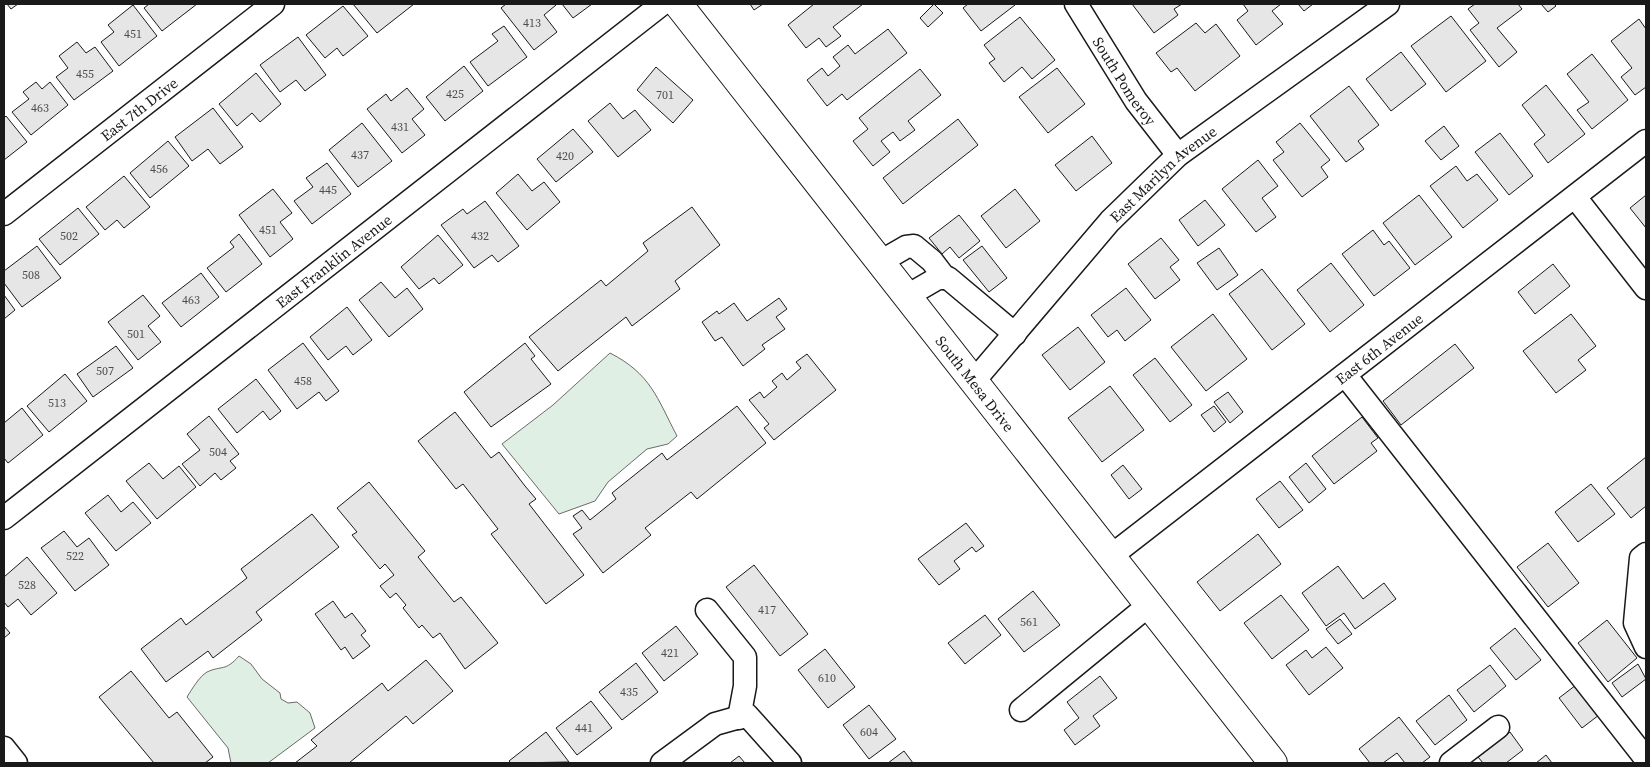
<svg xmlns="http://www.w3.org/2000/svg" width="1650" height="767" font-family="'Source Serif 4',serif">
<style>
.green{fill:#e0efe3;stroke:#6a6a6a}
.building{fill:#e6e6e6;stroke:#1a1a1a}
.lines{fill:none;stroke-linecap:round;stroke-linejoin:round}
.minor-casing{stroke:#1a1a1a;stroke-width:25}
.major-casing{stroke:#1a1a1a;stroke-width:30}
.minor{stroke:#fff;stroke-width:22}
.major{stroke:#fff;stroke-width:28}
.labels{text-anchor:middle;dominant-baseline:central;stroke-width:4;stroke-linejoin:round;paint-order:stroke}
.number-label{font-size:12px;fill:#4d4d4d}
.street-label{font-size:15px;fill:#1a1a1a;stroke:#fff}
</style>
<rect width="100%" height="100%" fill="#fff"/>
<g class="green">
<path d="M610 353C651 374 657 398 677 436L668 444 647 449 608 482 595 501 559 514 502 444 553 405Z"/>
<path d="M239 656 251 664 262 679 280 693 281 699 288 703 297 702 310 713 315 728 268 763H231L228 748 187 697C192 689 199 677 207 672 222 665 225 672 239 656Z"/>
</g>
<g class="building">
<path d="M7 4H18L11 9Z"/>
<path d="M149 4H197L162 31 144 8Z"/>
<path d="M353 4H414L377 33Z"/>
<path d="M506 4H555L556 5 544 15 557 32 534 50 501 8Z"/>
<path d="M562 4H592L573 18Z"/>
<path d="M750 4H763L754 10Z"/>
<path d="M814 4H863L833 27 841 36 826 47 819 38 806 48 788 25Z"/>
<path d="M934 4 943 13 928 27 920 18Z"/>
<path d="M968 4H1014L1015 5 981 31 963 8Z"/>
<path d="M1132 4H1182L1174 9 1178 15 1154 33Z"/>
<path d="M1243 4H1281L1272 11 1283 24 1256 45 1237 20 1248 11Z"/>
<path d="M1298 4H1313L1304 11Z"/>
<path d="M1475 4H1518L1522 9 1497 28 1517 52 1499 67 1470 30 1479 23 1468 9Z"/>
<path d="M1541 4H1554L1556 6 1548 12Z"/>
<path d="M133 5 157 36 119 66 101 42 114 32 108 25Z"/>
<path d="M343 6 368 36 343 56 337 48 325 58 306 35Z"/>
<path d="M1451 16 1486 61 1446 92 1411 46Z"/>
<path d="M1020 17 1055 60 1032 79 1022 67 1004 82 989 63 995 59 984 45Z"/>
<path d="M1639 19 1646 29V87L1635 95 1621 77 1632 68 1611 41Z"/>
<path d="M1196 23 1205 33 1216 24 1240 56 1195 91 1177 68 1171 72 1156 53Z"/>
<path d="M504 26 527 57 488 86 470 62 498 41 492 34Z"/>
<path d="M888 29 907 53 847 100 842 94 827 106 807 80 822 68 828 76 840 66 833 57 848 45 855 54Z"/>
<path d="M298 37 326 75 305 91 296 80 280 92 260 65Z"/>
<path d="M77 42 86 53 95 47 113 71 74 100 56 77 68 68 59 56Z"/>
<path d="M1401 52 1426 84 1391 111 1366 79Z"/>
<path d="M1592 54 1628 100 1592 129 1577 110 1589 102 1567 74Z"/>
<path d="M464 66 483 91 445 121 426 97Z"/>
<path d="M656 67 693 100 673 123 637 90Z"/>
<path d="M1057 68 1085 104 1048 133 1019 97Z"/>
<path d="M920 69 941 95 908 121 915 130 900 141 893 132 881 141 890 152 873 166 853 141 868 129 859 118Z"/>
<path d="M256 73 281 104 260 122 252 113 237 126 219 104Z"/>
<path d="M36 82 42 89 50 82 68 105 31 135 12 112 29 99 23 92Z"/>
<path d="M1546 85 1585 134 1548 163 1534 144 1545 135 1522 105Z"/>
<path d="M1349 86 1379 125 1358 141 1364 149 1346 162 1310 116Z"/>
<path d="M407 88 424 109 412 119 425 135 402 153 367 109 386 94 391 101Z"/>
<path d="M610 103 623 119 635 110 651 130 618 157 588 121Z"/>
<path d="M213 108 243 147 220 164 208 149 192 161 175 137Z"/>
<path d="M6 116 27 142 4 160V118Z"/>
<path d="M958 119 978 145 903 204 883 178Z"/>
<path d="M362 123 392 161 358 187 329 150Z"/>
<path d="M1300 123 1330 160 1321 167 1328 177 1302 197 1273 160 1284 152 1276 142Z"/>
<path d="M1444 126 1459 146 1441 160 1425 141Z"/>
<path d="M573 129 593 152 556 182 537 159Z"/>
<path d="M1500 133 1533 176 1509 195 1475 152Z"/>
<path d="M1092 136 1112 163 1076 191 1055 165Z"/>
<path d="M168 141 189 166 150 198 130 173Z"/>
<path d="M1258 160 1278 186 1262 198 1276 217 1256 232 1222 189Z"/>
<path d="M327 163 351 194 312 224 294 201 313 187 306 178Z"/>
<path d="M1456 166 1467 181 1477 174 1498 200 1463 228 1430 186Z"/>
<path d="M518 174 532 191 544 182 560 202 527 230 496 193Z"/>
<path d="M124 176 150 207 124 228 117 220 105 230 86 207Z"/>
<path d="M273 189 292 213 280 222 293 239 270 257 239 215Z"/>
<path d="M1015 189 1040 221 1006 248 981 216Z"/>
<path d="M1419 195 1452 237 1415 265 1383 223Z"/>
<path d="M1646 195V228L1630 208Z"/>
<path d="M1205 200 1225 225 1198 246 1179 220Z"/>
<path d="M485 201 519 246 498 262 492 255 474 268 441 225 463 209 467 214Z"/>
<path d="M692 207 720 245 675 281 680 289 632 326 626 317 558 371 529 337 601 280 606 286 648 251 643 243Z"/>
<path d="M78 208 99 234 60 265 39 239Z"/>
<path d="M959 215 980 241 959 258 950 247 942 254 929 238Z"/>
<path d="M1373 230 1384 245 1389 241 1410 268 1374 296 1342 254Z"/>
<path d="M239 234 262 264 226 292 207 268 234 247 230 242Z"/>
<path d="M438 235 463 265 439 284 434 278 419 289 401 267Z"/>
<path d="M1161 238 1179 260 1170 267 1180 280 1155 299 1128 264Z"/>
<path d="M37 246 61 278 22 307 4 283V271Z"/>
<path d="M982 246 1007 278 989 292 963 260Z"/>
<path d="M1219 248 1238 275 1217 290 1197 263Z"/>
<path d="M1331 263 1364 305 1330 332 1297 290Z"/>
<path d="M1553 264 1570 286 1535 314 1518 292Z"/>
<path d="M1262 269 1305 324 1272 350 1229 294Z"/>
<path d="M201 273 219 297 181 327 162 303Z"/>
<path d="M381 282 395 298 407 288 423 309 389 337 359 300Z"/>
<path d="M1126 288 1151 320 1125 341 1117 330 1108 337 1091 315Z"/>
<path d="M4 295 15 310 4 319Z"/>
<path d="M143 295 160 316 148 326 161 342 138 360 108 322Z"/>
<path d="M779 298 787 309 776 317 785 329 762 345 765 349 743 366 722 337 715 341 702 322 717 311 719 314 734 303 747 321Z"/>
<path d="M347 307 372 340 353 355 346 346 328 360 310 337Z"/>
<path d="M1213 314 1247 359 1206 391 1171 347Z"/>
<path d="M1571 314 1596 346 1578 360 1586 370 1556 393 1523 351Z"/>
<path d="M1078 327 1105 362 1070 390 1042 355Z"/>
<path d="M303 343 339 391 326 401 319 392 297 409 268 370Z"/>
<path d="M525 343 535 356 531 359 551 384 491 427 464 392Z"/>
<path d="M1455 344 1474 368 1401 425 1383 401Z"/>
<path d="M116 346 133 368 93 397 77 374Z"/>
<path d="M807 354 836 390 774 440 764 428 769 424 749 400 760 392 764 398 777 387 772 381 782 373 787 380 801 368 796 362Z"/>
<path d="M1155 358 1192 405 1170 422 1133 375Z"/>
<path d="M65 374 87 401 49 432 27 406Z"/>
<path d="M256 379 281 411 270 420 263 411 237 433 218 409Z"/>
<path d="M1110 386 1144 430 1102 462 1068 418Z"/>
<path d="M1228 392 1243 412 1230 423 1214 402Z"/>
<path d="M737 406 766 443 697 499 691 492 645 528 651 535 603 573 573 534 582 528 573 516 582 510 590 520 616 499 612 493 662 453 667 460Z"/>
<path d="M1214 406 1226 422 1214 432 1201 415Z"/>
<path d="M22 408 43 435 8 463 4 458V423Z"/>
<path d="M455 412 491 458 499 452 525 486 536 499 529 504 584 575 546 604 491 534 498 529 463 484 456 489 418 441Z"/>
<path d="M209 416 239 454 230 461 236 468 221 480 215 473 200 486 182 464 200 450 187 434Z"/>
<path d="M1362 417 1378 438 1371 443 1377 451 1334 484 1312 456Z"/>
<path d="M1646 457V506L1631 518 1607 488Z"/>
<path d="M149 463 163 479 179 466 196 487 157 519 126 481Z"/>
<path d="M1306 463 1326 489 1309 503 1289 477Z"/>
<path d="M1123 465 1142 489 1129 499 1111 475Z"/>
<path d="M1280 481 1303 510 1279 528 1256 499Z"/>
<path d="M369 482 425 551 418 557 454 602 461 597 498 643 465 669 440 633 433 638 422 625 419 628 403 608 406 605 396 593 390 598 380 586 394 575 385 564 380 569 352 535 357 532 337 508Z"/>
<path d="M1591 484 1615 514 1578 542 1555 512Z"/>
<path d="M108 495 121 512 133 502 151 523 116 551 85 513Z"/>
<path d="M312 514 339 547 256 612 262 620 213 658 208 651 166 682 141 649 181 618 186 625 247 578 241 569Z"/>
<path d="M966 523 984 546 976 552 972 547 954 561 960 569 939 585 918 559Z"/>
<path d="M64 531 77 547 89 538 109 565 75 591 41 548Z"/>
<path d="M1258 534 1281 564 1220 611 1197 582Z"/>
<path d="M1548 543 1579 583 1548 607 1517 567Z"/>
<path d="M27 557 57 593 31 615 18 599 8 607 4 602V577Z"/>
<path d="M754 565 808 634 780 656 726 587Z"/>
<path d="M1338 566 1363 599 1384 583 1396 599 1355 629 1344 613 1326 626 1302 593Z"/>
<path d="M1033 591 1060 625 1024 652 998 619Z"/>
<path d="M1281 595 1309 630 1272 659 1244 623Z"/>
<path d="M333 601 345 618 352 613 366 631 361 635 370 646 353 659 345 647 341 650 315 614Z"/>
<path d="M985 615 1001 635 965 664 948 643Z"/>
<path d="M1340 619 1352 634 1338 644 1326 629Z"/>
<path d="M1607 620 1637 658 1608 682 1578 643Z"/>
<path d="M4 626 10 633 4 638Z"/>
<path d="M676 626 698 654 664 681 642 653Z"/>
<path d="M1515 628 1541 660 1516 680 1490 648Z"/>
<path d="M1326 647 1343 668 1309 695 1286 665 1306 650 1312 658Z"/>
<path d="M825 649 855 687 828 708 798 670Z"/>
<path d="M426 660 453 691 413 724 406 716 349 763H295L317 746 311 740 382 683 388 691Z"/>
<path d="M636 663 658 692 622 720 599 692Z"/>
<path d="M1638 664 1646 679 1622 697 1612 683Z"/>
<path d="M1490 665 1506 686 1474 712 1457 690Z"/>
<path d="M131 671 169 718 177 712 213 757 205 763H154L99 697Z"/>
<path d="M1100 676 1117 698 1093 716 1100 726 1075 745 1064 730 1079 718 1067 702Z"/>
<path d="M1576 685 1599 715 1582 728 1559 698Z"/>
<path d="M1449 695 1467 720 1435 745 1416 721Z"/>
<path d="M591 701 612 728 577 755 556 728Z"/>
<path d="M869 705 896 739 869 759 843 725Z"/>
<path d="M1399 717 1430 757 1422 763H1405L1397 753 1383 763H1370L1359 749Z"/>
<path d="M546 732 569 762 511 763 509 761Z"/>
<path d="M1510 732 1523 750 1506 763H1483L1478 757Z"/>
<path d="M904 751 913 763H888Z"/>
<path d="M1546 755 1552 763H1536Z"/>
<path d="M739 756 745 763H730Z"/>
</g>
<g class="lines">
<g class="minor-casing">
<g id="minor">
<path id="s1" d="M1076 4 1136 101 1178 155"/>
<path d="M1575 197 1646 288"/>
<path id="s2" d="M4 214 273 4"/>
<path d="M880 262 906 247 914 246 932 261 945 278"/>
<path d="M907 296 938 278H948L1015 334"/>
<path d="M1345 375 1646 759"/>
<path id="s3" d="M974 381 1110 221 1178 155 1388 4"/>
<path id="s4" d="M4 518 662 4"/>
<path d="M1646 554 1641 558 1635 623 1646 647"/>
<path id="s5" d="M1111 556 1646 141"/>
<path d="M707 610 745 657V686L739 718"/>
<path d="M1021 710 1149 605"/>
<path d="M4 748 16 763"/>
<path d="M662 763 715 724 747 715 790 763"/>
<path d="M1451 763 1498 727"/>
</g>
</g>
<g class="major-casing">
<g id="major">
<path id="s6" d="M678 4 1273 763"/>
</g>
</g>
<use href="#minor" class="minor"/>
<use href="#major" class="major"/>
</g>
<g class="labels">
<g class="number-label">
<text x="532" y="23">413</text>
<text x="133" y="34">451</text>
<text x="85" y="74">455</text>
<text x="455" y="94">425</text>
<text x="665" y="95">701</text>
<text x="40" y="108">463</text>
<text x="400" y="127">431</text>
<text x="360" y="155">437</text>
<text x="565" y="156">420</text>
<text x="159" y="169">456</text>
<text x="328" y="190">445</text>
<text x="268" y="230">451</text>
<text x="69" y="236">502</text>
<text x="480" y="236">432</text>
<text x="31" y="275">508</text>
<text x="191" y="300">463</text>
<text x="136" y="334">501</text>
<text x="105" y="371">507</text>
<text x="303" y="381">458</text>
<text x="57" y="403">513</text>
<text x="218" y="452">504</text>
<text x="75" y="556">522</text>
<text x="27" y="585">528</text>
<text x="767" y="610">417</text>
<text x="1029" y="622">561</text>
<text x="670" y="653">421</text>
<text x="827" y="678">610</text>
<text x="629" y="692">435</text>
<text x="584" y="728">441</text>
<text x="869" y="732">604</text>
</g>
<g class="street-label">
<text stroke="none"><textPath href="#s1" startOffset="91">South Pomeroy</textPath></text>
<text stroke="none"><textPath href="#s2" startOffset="171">East 7th Drive</textPath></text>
<text stroke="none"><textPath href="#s3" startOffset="281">East Marilyn Avenue</textPath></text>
<text stroke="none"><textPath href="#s4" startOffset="418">East Franklin Avenue</textPath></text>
<text stroke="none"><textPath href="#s5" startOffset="339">East 6th Avenue</textPath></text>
<text stroke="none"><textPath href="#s6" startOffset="482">South Mesa Drive</textPath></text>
</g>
</g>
<rect width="1650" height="767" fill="none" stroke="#1a1a1a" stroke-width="10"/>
</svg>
